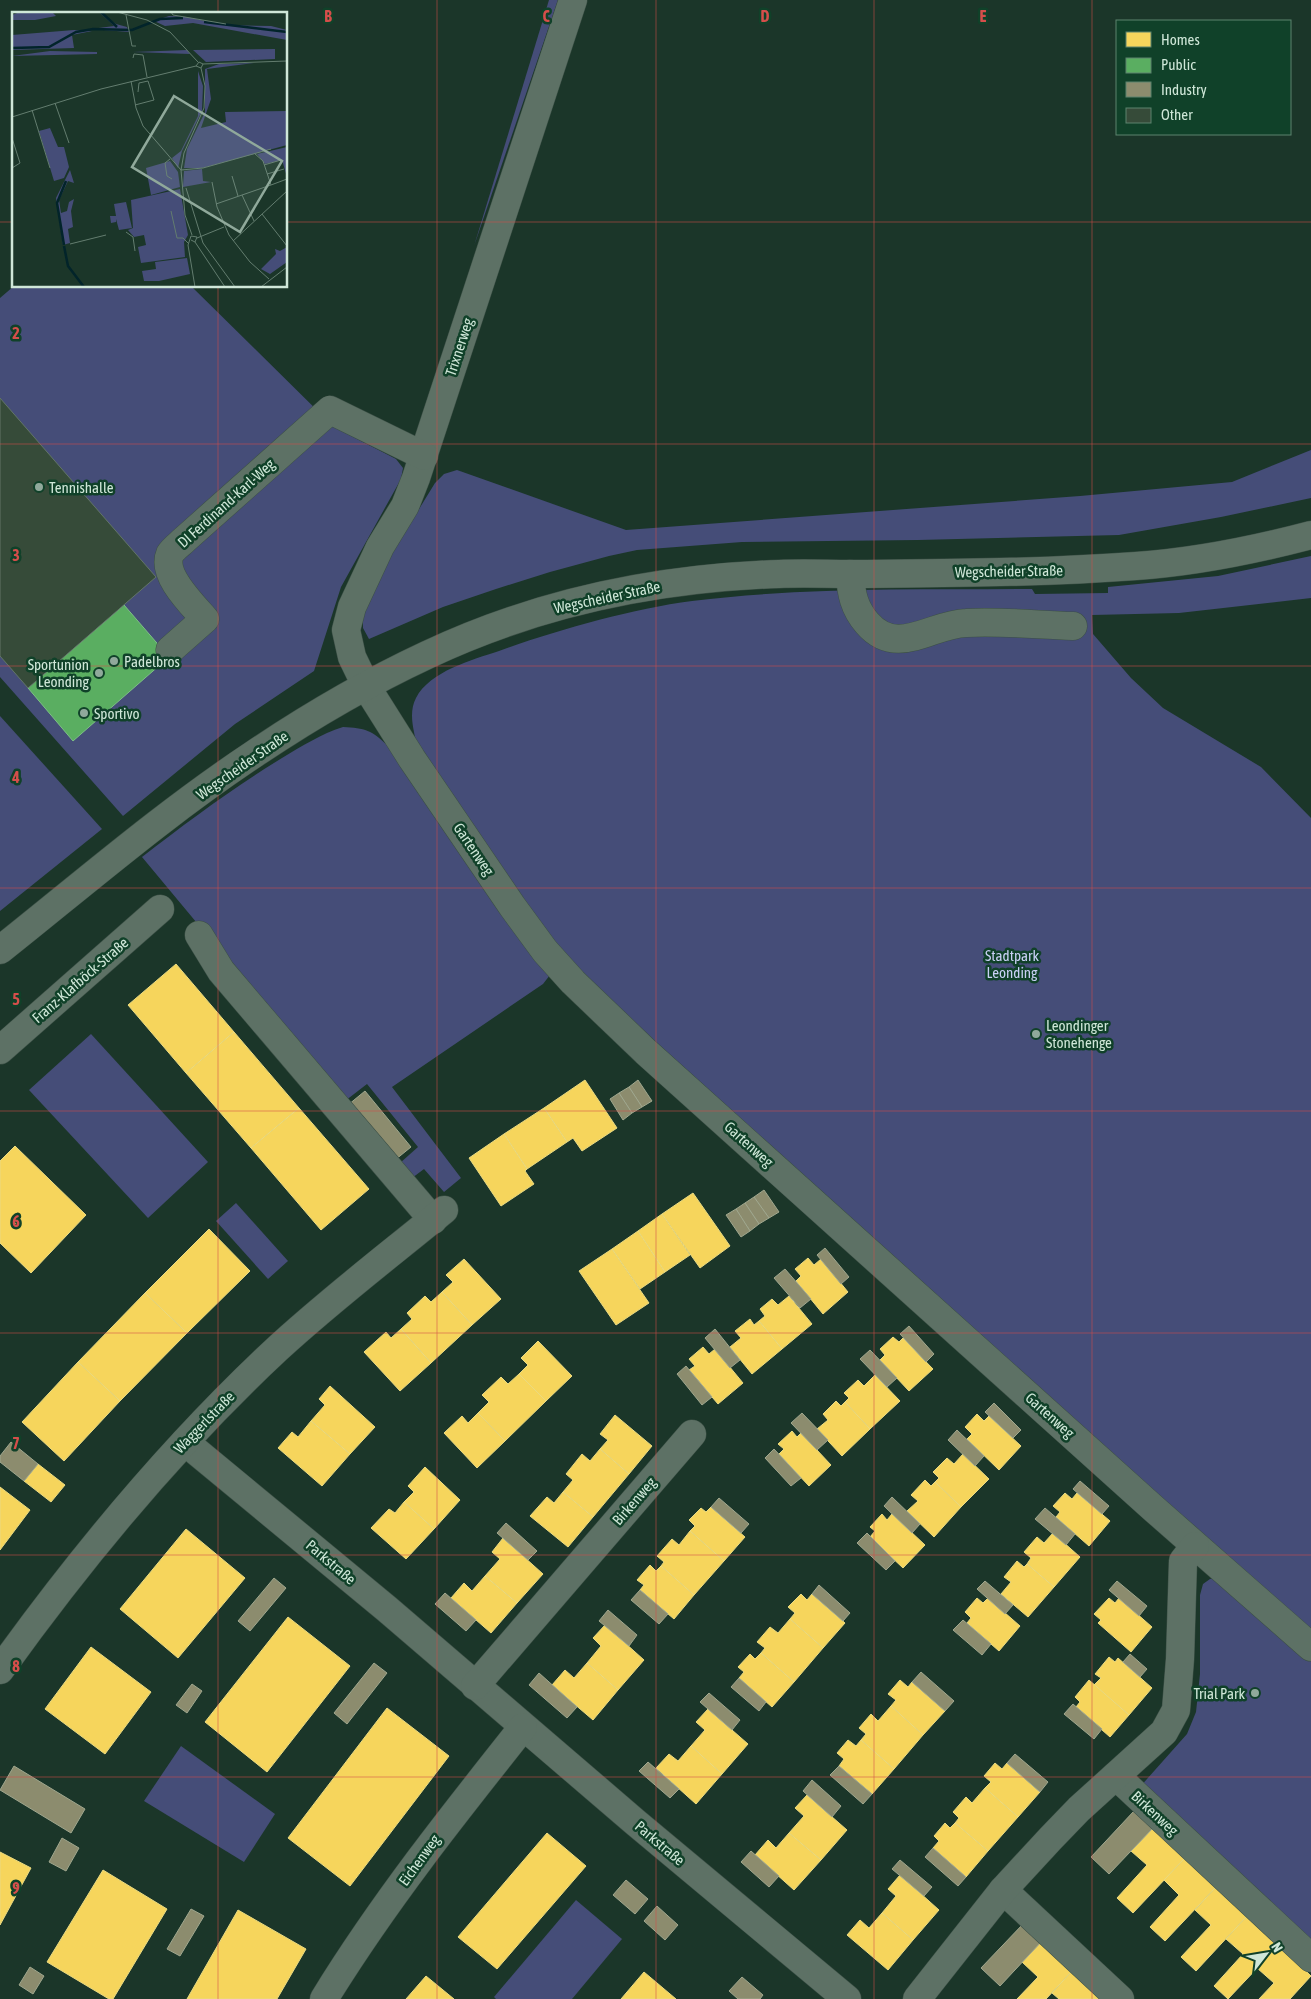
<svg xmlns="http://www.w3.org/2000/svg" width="1311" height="1999" font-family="'Asap Condensed',sans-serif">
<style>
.green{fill:#454d78}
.homes{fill:#f6d55c;stroke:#eada81}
.public{fill:#5aae61;stroke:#7dbf85}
.industry{fill:#8c8c6e;stroke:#a0a78e}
.building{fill:#364b39;stroke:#627567}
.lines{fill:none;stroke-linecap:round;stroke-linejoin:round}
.minor-casing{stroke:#3c5046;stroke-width:29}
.minor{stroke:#5d7165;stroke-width:28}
.grid{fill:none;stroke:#d54e4b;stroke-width:1;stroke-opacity:0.55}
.poi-dot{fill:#90a99b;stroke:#104129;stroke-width:2}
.labels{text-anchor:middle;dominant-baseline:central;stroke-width:5;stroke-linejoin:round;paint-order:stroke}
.street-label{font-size:15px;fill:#cfe7d8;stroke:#104129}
.poi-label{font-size:15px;fill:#cfe7d8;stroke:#104129;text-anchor:start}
.park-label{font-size:15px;fill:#cad0f6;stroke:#104129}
.inset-river{fill:none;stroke:#02242a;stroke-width:2.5}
.inset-road{fill:none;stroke:#637d6f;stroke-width:1}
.view{fill:#90a99b;fill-opacity:0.15;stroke:#90a99b;stroke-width:2.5}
.inset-edge{fill:none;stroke:#cfe7d8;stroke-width:2.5}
.grid-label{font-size:16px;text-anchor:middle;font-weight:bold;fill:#d54e4b;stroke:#104129;stroke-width:5;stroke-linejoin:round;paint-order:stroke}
</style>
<rect width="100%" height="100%" fill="#1b3629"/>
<g class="green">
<path d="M549 0H558L474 246Z"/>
<path d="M14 286H191L334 427 396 459 403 468 401 479 341 587 314 671 235 724 123 816 0 677V298Z"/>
<path d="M1311 450V498L1221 517 1119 535 918 540 742 542 637 550 609 556 550 572 496 589 443 607 369 639 363 628V613L373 584 435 483 444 474 457 470 626 530 1080 496 1232 482Z"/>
<path d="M1311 556V598L1179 613 1092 615 1093 634 1131 678 1163 708 1261 767 1311 818V1632L564 959 417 746C414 731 408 713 416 698 430 671 472 660 499 651 557 630 631 609 692 601 804 587 919 590 1032 589L1035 594 1108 593V587L1218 576Z"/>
<path d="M0 716 102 829 0 911Z"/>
<path d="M343 727C365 728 372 730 388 746L550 975 543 984 392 1087 461 1178 444 1192 424 1169 412 1178 400 1163 418 1147 367 1084 345 1101 142 857C187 822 233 788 282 758 302 746 321 734 343 727Z"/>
<path d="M91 1034 208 1162 148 1218 29 1090Z"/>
<path d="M236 1203 288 1261 268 1279 216 1221Z"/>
<path d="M1219 1577 1311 1660V1953L1139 1788 1187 1734 1196 1712 1200 1674V1595L1203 1584 1210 1579Z"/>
<path d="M181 1746 275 1814 244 1862 144 1801Z"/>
<path d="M576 1900 622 1939 572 1999H496L494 1997Z"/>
</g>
<g class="homes">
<path d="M176 964 234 1032 186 1073 128 1005Z"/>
<path d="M234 1032 299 1108 251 1148 186 1073Z"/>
<path d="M585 1080 617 1128 582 1151 573 1138 567 1142 544 1108Z"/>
<path d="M299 1108 369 1189 321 1230 251 1148Z"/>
<path d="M544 1108 567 1142 527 1169 504 1134Z"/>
<path d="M504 1134 527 1169 525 1171 534 1184 501 1206 469 1158Z"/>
<path d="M15 1146 86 1215 31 1273 0 1243V1161Z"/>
<path d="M693 1193 730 1246 700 1268 662 1214Z"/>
<path d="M662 1214 690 1255 665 1272 638 1231Z"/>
<path d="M209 1229 250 1271 187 1333 145 1293Z"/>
<path d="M638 1231 665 1272 640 1289 612 1249Z"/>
<path d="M612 1249 649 1303 616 1325 579 1271Z"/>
<path d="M808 1258 814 1265 821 1259 848 1292 823 1314 796 1281 801 1276 795 1269Z"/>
<path d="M464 1259 501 1299 472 1325 442 1292 453 1282 446 1275Z"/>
<path d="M442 1292 472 1325 431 1363 401 1329 412 1319 407 1313 425 1296 431 1302Z"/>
<path d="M145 1293 187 1333 120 1401 78 1362Z"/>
<path d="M789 1296 812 1324 782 1349 759 1321 765 1316 760 1309 772 1299 778 1305Z"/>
<path d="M750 1319 754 1325 759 1321 782 1349 752 1374 730 1347 741 1338 735 1331Z"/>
<path d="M401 1329 431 1363 400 1391 364 1352 386 1332 391 1338Z"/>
<path d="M893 1337 899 1342 903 1338 933 1369 909 1391 880 1360 885 1355 880 1349Z"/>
<path d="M538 1341 572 1376 546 1401 519 1374 528 1365 521 1358Z"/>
<path d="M703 1347 709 1354 715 1349 743 1383 718 1404 689 1370 695 1366 689 1359Z"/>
<path d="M78 1362 120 1401 64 1461 22 1422Z"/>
<path d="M519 1374 546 1401 505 1441 478 1413 489 1402 482 1395 501 1377 508 1384Z"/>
<path d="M875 1375 900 1401 870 1429 845 1402 849 1398 844 1393 858 1380 864 1386Z"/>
<path d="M330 1386 375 1427 350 1454 311 1421 325 1405 319 1399Z"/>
<path d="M836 1401 841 1406 845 1402 870 1429 842 1456 817 1429 828 1420 823 1414Z"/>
<path d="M478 1413 505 1441 477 1468 444 1433 462 1416 468 1423Z"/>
<path d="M977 1414 984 1421 989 1416 1021 1446 999 1470 967 1439 972 1434 965 1427Z"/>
<path d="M615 1415 652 1446 629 1474 600 1449 608 1440 600 1434Z"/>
<path d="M311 1421 350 1454 322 1486 278 1448 292 1432 298 1437Z"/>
<path d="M792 1431 797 1437 801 1433 831 1465 809 1486 779 1454 784 1449 778 1444Z"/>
<path d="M600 1449 629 1474 593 1517 563 1492 573 1480 566 1474 582 1454 590 1461Z"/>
<path d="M963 1454 989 1479 961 1507 935 1482 939 1478 933 1472 947 1458 954 1464Z"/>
<path d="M38 1464 65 1485 51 1502 24 1481Z"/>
<path d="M425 1467 460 1500 434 1529 404 1502 414 1492 408 1486Z"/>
<path d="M925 1480 931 1486 935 1482 961 1507 934 1537 907 1511 918 1501 911 1495Z"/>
<path d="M0 1487 30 1510 0 1550Z"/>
<path d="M563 1492 593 1517 568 1547 530 1516 547 1497 554 1503Z"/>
<path d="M1065 1493 1072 1499 1077 1493 1110 1521 1089 1546 1056 1517 1060 1512 1053 1506Z"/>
<path d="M404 1502 434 1529 406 1559 371 1528 389 1509 395 1513Z"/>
<path d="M711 1507 745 1537 724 1561 690 1531 695 1526 689 1520 701 1508 706 1512Z"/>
<path d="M882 1514 887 1520 892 1514 925 1545 903 1568 870 1537 875 1531 870 1527Z"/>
<path d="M186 1529 245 1578 178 1658 120 1609Z"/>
<path d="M690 1531 724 1561 694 1595 661 1566 664 1562 657 1556 672 1539 679 1545Z"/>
<path d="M1053 1533 1080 1557 1054 1587 1027 1564 1031 1558 1024 1552 1037 1537 1044 1543Z"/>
<path d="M503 1538 543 1574 517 1603 485 1576 500 1559 492 1552Z"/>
<path d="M1017 1561 1024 1567 1027 1564 1054 1587 1028 1617 1001 1594 1011 1582 1004 1577Z"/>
<path d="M650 1565 656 1571 661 1566 694 1595 674 1619 640 1590 644 1585 637 1580Z"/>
<path d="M485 1576 517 1603 491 1633 451 1598 464 1583 472 1591Z"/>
<path d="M801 1594 807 1600 812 1594 845 1623 823 1648 790 1619 795 1613 788 1607Z"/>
<path d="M977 1598 983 1603 988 1598 1020 1626 999 1651 967 1623 971 1618 965 1612Z"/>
<path d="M1109 1598 1115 1603 1119 1598 1152 1627 1131 1652 1098 1623 1101 1620 1094 1614Z"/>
<path d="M288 1617 350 1666 267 1772 205 1722Z"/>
<path d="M790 1619 823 1648 794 1682 761 1653 765 1648 757 1642 770 1627 778 1633Z"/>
<path d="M605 1625 644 1660 618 1690 587 1663 601 1646 593 1638Z"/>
<path d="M91 1647 151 1692 105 1754 45 1709Z"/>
<path d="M761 1653 794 1682 772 1707 739 1678 744 1672 738 1667 750 1654 755 1659Z"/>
<path d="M1109 1657 1115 1662 1118 1658 1152 1688 1129 1715 1094 1685 1101 1678 1095 1674Z"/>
<path d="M587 1663 618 1690 593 1720 552 1685 565 1670 574 1678Z"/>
<path d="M900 1680 908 1687 912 1682 945 1711 923 1735 891 1706 896 1700 888 1694Z"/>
<path d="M1089 1680 1129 1715 1110 1737 1076 1707 1080 1702 1075 1697Z"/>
<path d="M891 1706 923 1735 894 1769 861 1740 866 1734 859 1728 871 1714 878 1721Z"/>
<path d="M387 1708 449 1756 350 1886 288 1838Z"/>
<path d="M708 1709 748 1744 722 1774 691 1746 705 1730 696 1722Z"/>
<path d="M848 1740 856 1746 861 1740 894 1769 872 1794 839 1766 844 1759 837 1753Z"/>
<path d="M691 1746 722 1774 696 1804 656 1768 669 1754 678 1761Z"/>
<path d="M995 1763 1002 1769 1007 1763 1040 1792 1018 1817 985 1788 991 1782 984 1776Z"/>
<path d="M985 1788 1018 1817 988 1851 955 1823 959 1818 953 1812 966 1797 972 1803Z"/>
<path d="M807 1795 847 1830 821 1860 789 1833 804 1816 795 1808Z"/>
<path d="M945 1823 950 1828 955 1823 988 1851 966 1877 933 1848 939 1841 934 1836Z"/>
<path d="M1153 1828 1185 1858 1133 1913 1117 1898 1147 1865 1131 1851Z"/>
<path d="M547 1833 586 1866 497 1969 458 1937Z"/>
<path d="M789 1833 821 1860 794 1890 755 1855 768 1840 776 1848Z"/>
<path d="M0 1852 31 1868 0 1925Z"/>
<path d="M1185 1858 1216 1887 1165 1941 1150 1927 1179 1895 1164 1880Z"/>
<path d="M103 1870 167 1909 113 1999H109L47 1962Z"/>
<path d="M900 1875 939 1910 913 1940 882 1913 896 1896 888 1889Z"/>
<path d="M1216 1887 1247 1916 1196 1971 1181 1957 1211 1925 1195 1910Z"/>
<path d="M238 1910 306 1949 277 1999H187Z"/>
<path d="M882 1913 913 1940 888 1970 847 1935 860 1920 869 1928Z"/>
<path d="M1247 1916 1279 1945 1228 1999 1214 1986 1243 1954 1226 1939Z"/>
<path d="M1043 1940 1073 1970 1046 1999H1017L1038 1977 1022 1962Z"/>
<path d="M1279 1945 1311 1976 1290 1999H1259L1274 1983 1257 1968Z"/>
<path d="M1073 1970 1105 1999H1059L1052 1993Z"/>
<path d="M644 1972 676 1999H621Z"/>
<path d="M426 1976 454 1999H406Z"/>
</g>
<path class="public" d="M124 605 169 657 73 741 28 688Z"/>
<g class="industry">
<path d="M638 1080 652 1101 642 1107 629 1087Z"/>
<path d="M629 1087 642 1107 632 1113 619 1093Z"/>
<path d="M365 1091 411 1147 395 1160 348 1105Z"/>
<path d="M619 1093 632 1113 623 1120 610 1099Z"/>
<path d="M764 1190 779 1212 769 1218 754 1197Z"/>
<path d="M754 1197 769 1218 759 1224 745 1203Z"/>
<path d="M745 1203 759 1224 750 1231 736 1209Z"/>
<path d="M736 1209 750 1231 741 1237 726 1215Z"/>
<path d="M825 1248 849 1277 841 1284 817 1255Z"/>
<path d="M785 1269 811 1299 800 1308 774 1278Z"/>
<path d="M909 1326 934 1354 926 1362 900 1334Z"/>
<path d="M715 1329 740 1360 730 1368 705 1338Z"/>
<path d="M870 1350 897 1378 887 1387 860 1359Z"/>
<path d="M686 1366 712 1397 702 1405 677 1374Z"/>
<path d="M994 1403 1021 1430 1013 1438 985 1412Z"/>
<path d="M802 1413 828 1440 817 1450 791 1423Z"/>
<path d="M957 1430 984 1456 975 1466 948 1440Z"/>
<path d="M11 1442 38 1464 24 1481 0 1462V1456Z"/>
<path d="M774 1449 801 1478 791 1486 765 1458Z"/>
<path d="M1080 1481 1109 1506 1102 1514 1073 1489Z"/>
<path d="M892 1497 920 1524 912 1533 884 1506Z"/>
<path d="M719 1498 749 1524 741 1533 711 1507Z"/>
<path d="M1045 1508 1075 1534 1066 1545 1035 1519Z"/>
<path d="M506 1523 537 1551 528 1560 497 1533Z"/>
<path d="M867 1533 895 1561 886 1570 857 1543Z"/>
<path d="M274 1578 286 1588 250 1631 238 1621Z"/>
<path d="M985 1581 1013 1605 1005 1614 977 1589Z"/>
<path d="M1117 1581 1147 1606 1139 1616 1109 1590Z"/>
<path d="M819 1585 850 1613 843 1621 812 1594Z"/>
<path d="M640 1590 668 1614 659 1624 631 1600Z"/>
<path d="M445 1593 476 1620 466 1631 435 1604Z"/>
<path d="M608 1610 637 1635 629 1646 599 1621Z"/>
<path d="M963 1620 991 1644 982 1655 953 1630Z"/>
<path d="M1130 1654 1147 1669 1140 1677 1123 1662Z"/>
<path d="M374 1663 387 1673 347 1724 334 1713Z"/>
<path d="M921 1672 954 1701 945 1711 912 1682Z"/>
<path d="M539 1673 577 1707 567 1718 529 1685Z"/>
<path d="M739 1678 766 1702 759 1711 731 1687Z"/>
<path d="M192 1684 202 1691 187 1713 176 1705Z"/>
<path d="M709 1693 740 1720 732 1730 700 1702Z"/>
<path d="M1073 1704 1102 1729 1094 1739 1064 1714Z"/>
<path d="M1015 1754 1048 1782 1040 1792 1007 1763Z"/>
<path d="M648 1762 679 1789 670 1798 639 1771Z"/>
<path d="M14 1766 85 1809 71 1833 0 1790Z"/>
<path d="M839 1766 872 1794 863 1804 830 1775Z"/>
<path d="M812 1780 841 1806 832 1817 803 1791Z"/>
<path d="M1134 1811 1153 1828 1109 1874 1091 1857Z"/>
<path d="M62 1838 79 1848 66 1871 49 1862Z"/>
<path d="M933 1848 966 1877 958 1886 925 1857Z"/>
<path d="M751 1851 779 1876 769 1887 741 1862Z"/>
<path d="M900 1860 932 1887 924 1896 892 1869Z"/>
<path d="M626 1880 648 1899 635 1914 613 1895Z"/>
<path d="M657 1906 678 1925 665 1940 644 1921Z"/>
<path d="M191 1909 204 1916 180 1956 167 1949Z"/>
<path d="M1024 1923 1043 1940 1000 1986 981 1968Z"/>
<path d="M30 1967 44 1976 33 1994 19 1985Z"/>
<path d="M742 1977 763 1995 760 1999H738L729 1991Z"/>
</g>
<path class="building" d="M0 398 156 577 28 688 0 656Z"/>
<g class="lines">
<g class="minor-casing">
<g id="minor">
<path d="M573 0 416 478 405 506 380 547 352 607 346 630 352 657 366 686 412 759 512 906 545 951 573 982 646 1052 1154 1509 1311 1647"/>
<path d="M850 574C851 593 854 608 867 623 897 658 931 624 966 623 1002 621 1038 625 1073 626"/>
<path d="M170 650 205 619C193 605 161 575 170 554 173 549 180 544 184 540L330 410 424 456"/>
<path d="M199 935 221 971 433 1220"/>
<path d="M0 950C83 884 165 813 254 754 309 717 367 683 427 655 537 603 659 578 779 574 803 573 827 574 851 574 946 573 1041 573 1136 566 1194 562 1254 550 1311 535"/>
<path d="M0 1050 160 909"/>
<path d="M185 1442 387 1609 635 1822 847 1999"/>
<path d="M0 1670C82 1556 173 1446 276 1350 330 1300 388 1256 444 1210"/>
<path d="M475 1686 692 1434"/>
<path d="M1116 1776 1311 1958"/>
<path d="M1003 1890 1120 1999"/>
<path d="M324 1999C383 1903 453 1815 523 1727"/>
<path d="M917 1999 1003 1890 1051 1838 1079 1809 1164 1732 1176 1710 1180 1659 1183 1561 1195 1546"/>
</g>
</g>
<use href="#minor" class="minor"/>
</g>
<path class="grid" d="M218 0V14M437 0V1999M656 0V1999M874 0V1999M1092 0V1999M0 222H14M286 222H1311M218 286V1999M0 444H1311M0 666H1311M0 888H1311M0 1111H1311M0 1333H1311M0 1555H1311M0 1777H1311"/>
<g class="poi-dot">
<circle cx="39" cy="487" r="5"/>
<circle cx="114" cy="661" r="5"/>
<circle cx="99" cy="673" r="5"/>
<circle cx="84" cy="713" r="5"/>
<circle cx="1036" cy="1034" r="5"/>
<circle cx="1255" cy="1693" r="5"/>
</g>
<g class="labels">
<g class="street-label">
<text transform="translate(459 347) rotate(-72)">Trixnerweg</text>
<text transform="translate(226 503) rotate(-42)">DI Ferdinand-Karl-Weg</text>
<text transform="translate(1009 571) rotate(-1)">Wegscheider Straße</text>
<text transform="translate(607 597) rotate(-12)">Wegscheider Straße</text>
<text transform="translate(242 765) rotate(-35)">Wegscheider Straße</text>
<text transform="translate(474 849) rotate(56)">Gartenweg</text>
<text transform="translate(80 980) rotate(-41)">Franz-Klafböck-Straße</text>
<text transform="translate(749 1144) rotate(42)">Gartenweg</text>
<text transform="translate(1050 1415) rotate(42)">Gartenweg</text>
<text transform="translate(204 1422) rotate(-46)">Waggerlstraße</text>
<text transform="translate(634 1501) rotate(-49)">Birkenweg</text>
<text transform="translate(331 1562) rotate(40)">Parkstraße</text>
<text transform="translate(1155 1813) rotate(43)">Birkenweg</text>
<text transform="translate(660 1843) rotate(40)">Parkstraße</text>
<text transform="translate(419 1860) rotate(-54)">Eichenweg</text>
</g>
<g class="poi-label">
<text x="49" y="487">Tennishalle</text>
<text x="124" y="661">Padelbros</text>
<text x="89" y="664" text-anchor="end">Sportunion<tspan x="89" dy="17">Leonding</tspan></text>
<text x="94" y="713">Sportivo</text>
<text x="1046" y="1025">Leondinger<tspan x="1046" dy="17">Stonehenge</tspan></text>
<text x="1245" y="1693" text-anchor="end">Trial Park</text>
</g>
<g class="park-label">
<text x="1012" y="955">Stadtpark<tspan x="1012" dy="17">Leonding</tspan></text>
</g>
</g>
<g transform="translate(12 12)">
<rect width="275" height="275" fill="#1b3629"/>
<path d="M8 0H40L44 4 23 8H0V3ZM87 0 104 12 115 15 117 20 79 17 102 14ZM157 4 175 5 211 13 259 14 275 18V28L181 11 153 14 142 9ZM62 18 80 19 60 23 62 36 0 38V23ZM263 37V47L194 50 181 38ZM175 38 178 42 121 40ZM38 39 85 40V42L0 44ZM242 51 195 57 199 87 189 116 214 110 213 100 275 99V133L190 156H172L175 137 193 100V57L207 52ZM186 59 191 74 190 99 170 139 166 156 160 146 169 139 186 104ZM38 116 46 135H52L57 155 52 166 42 169 27 119ZM275 135V165L270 148 253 152 245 142ZM158 149 166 160 168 175 139 183 134 156ZM190 157 191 169 199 170 171 175 172 159ZM58 158 62 171 56 169 47 188 49 201 55 199 57 190 62 187 59 199 61 215 56 217 58 231 51 233 44 186ZM168 177 176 223 172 230 173 245 129 251 126 235 134 233 132 223 122 225 116 218 121 216 119 188ZM114 190 120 216 107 218 104 207V210L99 211 98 204H104L102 192ZM275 235V250L258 262 249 257 264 242 263 237 268 239ZM175 246 178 262 147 269H132L130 259 144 257 143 250Z" fill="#454d78"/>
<path class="inset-river" d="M89 0 105 15M192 10 275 20M0 36 37 35 64 20 81 17 120 18 148 7 171 6M52 233 45 191 54 169M52 234 56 254 72 275"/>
<path class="inset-road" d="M105 0 135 8 158 20 186 50M159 0 161 3 214 12M114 3 120 34H124M121 46 122 42 131 43 135 65M191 52 189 56 184 54 187 50 191 52 275 49M119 69 124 96 131 114 169 158M43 91 57 131M123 93 142 88 136 69 127 71 126 80M20 98 38 156M0 105 89 77 184 54M0 126 8 151 0 156M242 141 251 149 259 173 275 167M158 147 153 151 155 164 160 167M252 153 269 148M169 158 191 156 259 137M255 162 272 157M220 164 226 184M200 170 205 195 217 223 238 250 257 267M174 176 191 231 223 275M230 183 242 209M204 192 259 173M159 199 165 226H171L176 231M250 202 275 234M114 220 121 225 123 239M180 223 173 203 169 158 172 141 192 96 193 74 189 56M185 226 212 215M179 228 183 230 185 225 179 224 176 233 183 275M221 229 275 179M183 230 213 275M58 232 94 223M9 275H54M249 275 275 255"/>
<path class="view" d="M162 84 270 149 228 220 120 155Z"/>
<rect width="275" height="275" class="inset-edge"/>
</g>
<g class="grid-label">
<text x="328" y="22">B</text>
<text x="546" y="22">C</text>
<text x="765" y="22">D</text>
<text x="983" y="22">E</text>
<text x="16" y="339">2</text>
<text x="16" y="561">3</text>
<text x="16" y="783">4</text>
<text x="16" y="1005">5</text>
<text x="16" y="1227">6</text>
<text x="16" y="1449">7</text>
<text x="16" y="1672">8</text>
<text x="16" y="1894">9</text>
</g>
<rect x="1116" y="20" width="175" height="115" fill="#104129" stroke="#5c836f"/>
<rect x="1126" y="32" width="25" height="15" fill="#f6d55c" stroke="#5c836f"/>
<text x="1161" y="45" font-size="15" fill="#cfe7d8">Homes</text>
<rect x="1126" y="58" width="25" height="15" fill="#5aae61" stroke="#5c836f"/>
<text x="1161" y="70" font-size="15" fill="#cfe7d8">Public</text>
<rect x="1126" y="82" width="25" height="15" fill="#8c8c6e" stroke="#5c836f"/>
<text x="1161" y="95" font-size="15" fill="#cfe7d8">Industry</text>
<rect x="1126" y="108" width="25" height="15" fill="#364b39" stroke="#5c836f"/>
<text x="1161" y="120" font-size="15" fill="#cfe7d8">Other</text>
<g transform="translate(1266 1954) rotate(59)" stroke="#104129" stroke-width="4" paint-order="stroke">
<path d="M0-4L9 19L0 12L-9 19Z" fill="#cfe7d8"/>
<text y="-8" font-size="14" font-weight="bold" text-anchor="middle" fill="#cfe7d8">N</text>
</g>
</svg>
